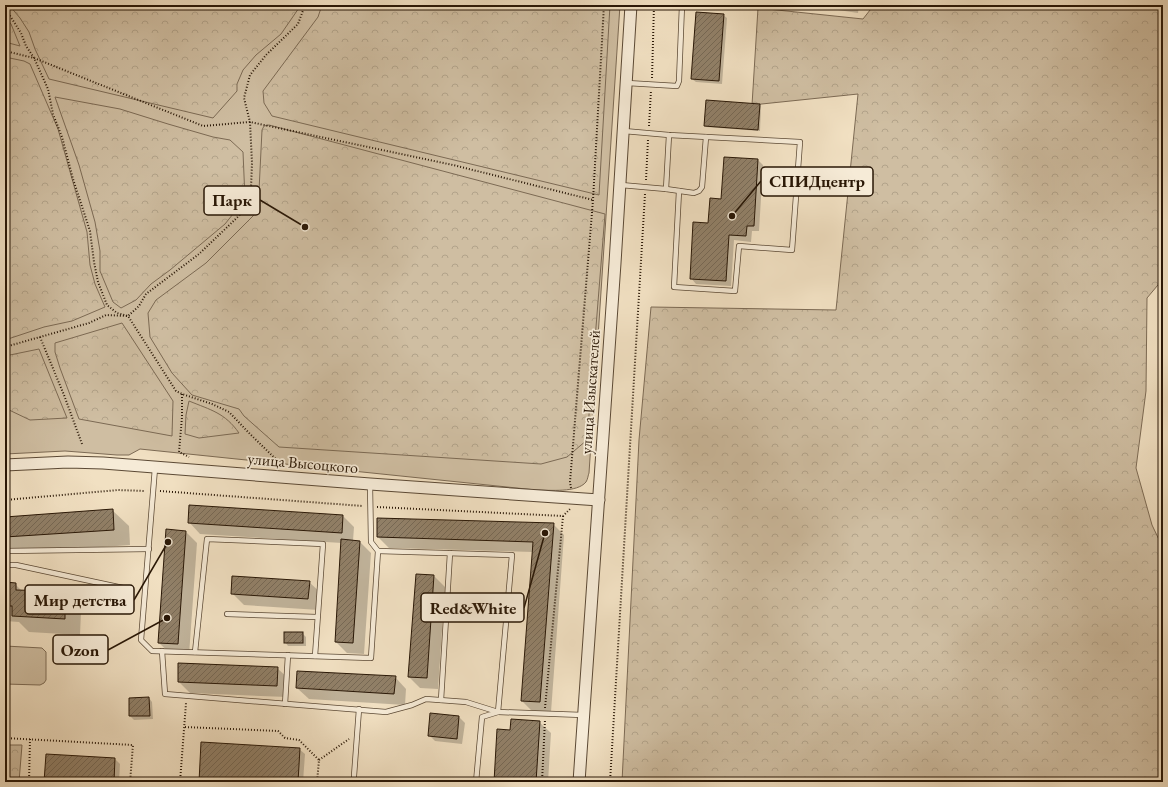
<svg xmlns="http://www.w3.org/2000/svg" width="1168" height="787" font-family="'EB Garamond',serif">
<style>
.green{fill:#cfbea2;stroke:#7c6a54}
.forest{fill:url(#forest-crowns);stroke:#7c6a54}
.shadow{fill:#0003}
.building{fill:url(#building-hatch);stroke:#291706}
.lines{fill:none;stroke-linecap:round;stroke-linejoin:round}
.service-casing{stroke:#5b4935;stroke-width:6}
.tertiary-casing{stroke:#5b4935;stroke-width:13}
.path{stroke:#291706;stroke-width:2;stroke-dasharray:1 2;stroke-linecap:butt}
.service{stroke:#f6ebd7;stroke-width:4.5}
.tertiary{stroke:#f6ebd7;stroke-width:11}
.labels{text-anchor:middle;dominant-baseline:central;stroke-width:3.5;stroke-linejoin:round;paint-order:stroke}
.street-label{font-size:16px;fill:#291706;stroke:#f6ebd7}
.leader{fill:none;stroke:#291706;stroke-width:1.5}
.callout-dot{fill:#291706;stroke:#f6ebd7;stroke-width:1.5}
.callout{fill:#f6ebd7;stroke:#291706;stroke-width:1.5}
.callout-label{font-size:17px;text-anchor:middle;font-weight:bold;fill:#291706}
</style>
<defs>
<pattern id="forest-crowns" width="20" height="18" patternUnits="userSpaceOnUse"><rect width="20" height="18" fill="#cfbea2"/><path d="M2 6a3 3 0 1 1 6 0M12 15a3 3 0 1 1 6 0" fill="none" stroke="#b2a38a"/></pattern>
<pattern id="building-hatch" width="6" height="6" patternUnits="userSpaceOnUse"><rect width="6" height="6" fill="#918068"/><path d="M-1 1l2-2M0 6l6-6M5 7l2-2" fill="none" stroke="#766854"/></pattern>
</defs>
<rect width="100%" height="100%" fill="#f1e0c2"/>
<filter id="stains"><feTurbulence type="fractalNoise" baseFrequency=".005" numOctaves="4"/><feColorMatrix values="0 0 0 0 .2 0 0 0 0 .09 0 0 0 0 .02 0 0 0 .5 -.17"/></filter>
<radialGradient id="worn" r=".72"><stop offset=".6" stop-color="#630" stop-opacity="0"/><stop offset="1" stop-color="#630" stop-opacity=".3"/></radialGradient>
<g class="green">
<path d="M5 5H620L589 473C588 475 588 479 586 482 577 493 550 490 536 490L140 449 129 455H117L65 451 5 454Z"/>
<path d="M5 646 42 648 46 652V680L44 683 40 685 5 684Z"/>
</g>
<g class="forest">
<path d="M9 5H301L281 34 256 55 243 70 237 84V91L213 118 49 79 35 49 29 32 20 18Z"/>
<path d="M322 5H610L599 195 272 116 264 103 263 91 318 17Z"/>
<path d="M874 5H1163V279L1147 298 1146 391 1136 468 1152 525 1163 548V782H622L639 440 651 307 836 310 858 94 752 105 758 8 863 19Z"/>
<path d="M5 17 11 24 20 46 5 42Z"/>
<path d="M5 57 24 61 30 64 58 129 87 232 90 265 95 284 105 307 72 321 44 327 5 340Z"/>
<path d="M55 97 120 109 168 124 213 137 230 140 243 152 245 199 225 224 170 270 151 284 136 300 121 308 113 302 100 271V251L95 222 79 165Z"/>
<path d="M269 125 605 214 587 440 567 457 541 464 279 447 244 416 239 409 192 395 172 373 150 337 148 313 156 300 206 263 258 211 262 130 264 126Z"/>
<path d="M122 323 173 401 172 436 79 419 60 368 55 352V343Z"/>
<path d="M39 349 67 418 30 420 7 409 5 410V356Z"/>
<path d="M189 401C211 410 225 413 239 433L199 438 185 434 186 415Z"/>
<path d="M5 745H22L19 782H5Z"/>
</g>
<g class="shadow">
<path d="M805 5H859L858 13Z"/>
<path d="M723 15 727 18 722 84 696 82 692 79Z"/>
<path d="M760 105 761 106 760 131 706 127 705 126Z"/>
<path d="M758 160 763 165 759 231H752L751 242 734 240 731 286 696 284 691 278 709 224Z"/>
<path d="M112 510 129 526 130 545 5 554V518Z"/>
<path d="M343 516 354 527 353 541 360 542 371 553 364 654 347 653 336 642 342 543 200 534 189 522Z"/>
<path d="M378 519 553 524 564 535 551 712H533L522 701 533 552 389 548 378 537Z"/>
<path d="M186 532 197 543 189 655 171 654 159 643Z"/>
<path d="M434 576 445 587 438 689 420 688 409 677Z"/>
<path d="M5 580 8 583 15 584 22 591 65 596 81 612 80 635 29 632 19 622 5 621Z"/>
<path d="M309 582 321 593 319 610 244 605 233 594Z"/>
<path d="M302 633 306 637V646H288L285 642Z"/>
<path d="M277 668 289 679 287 697 190 693 179 682Z"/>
<path d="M395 677 406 689 405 705 309 699 297 688Z"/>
<path d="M149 698 152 702 153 719 134 720 130 716V699Z"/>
<path d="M431 714 459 717 465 723 462 744 435 741 429 735Z"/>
<path d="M539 722 551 733 548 782H495L511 731Z"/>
<path d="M299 749 305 754 303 782H200Z"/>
<path d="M115 759 120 764 119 782H45Z"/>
</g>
<g class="building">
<path d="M696 12 724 14 719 81 691 79Z"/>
<path d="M706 100 760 104 758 130 704 126Z"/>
<path d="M724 157 758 159 754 226H747L746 236 729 235 726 281 690 279 693 222 708 223 710 198 721 199Z"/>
<path d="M189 505 343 515 342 533 188 523Z"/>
<path d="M113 509 114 530 5 537V517Z"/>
<path d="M377 518 554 523 540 702 521 701 533 542 377 537Z"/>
<path d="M166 529 186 531 178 644 158 643Z"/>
<path d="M341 539 360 541 353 643 335 642Z"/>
<path d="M416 574 434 575 427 678 408 677Z"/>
<path d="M232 576 310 581 308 599 231 594Z"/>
<path d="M5 582 16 583V590L53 591 57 595H65V619L12 616V606H5Z"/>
<rect x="284" y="632" width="19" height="11"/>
<path d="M178 663 278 667 277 686 178 682Z"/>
<path d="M297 671 396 676 394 694 296 688Z"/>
<path d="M149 697 150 716H129V698Z"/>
<path d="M430 713 459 716 457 739 428 736Z"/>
<path d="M511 719 540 721 536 782H494L497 729 510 730Z"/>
<path d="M201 742 300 748 298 782H273V780L231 778V782H199Z"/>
<path d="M46 754 115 758 114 782H44Z"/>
</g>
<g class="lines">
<g class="service-casing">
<g id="service">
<path d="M627 83 677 86 679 81 682 5"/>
<path d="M624 131 669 135 800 142 792 250 739 246 735 291 674 287 679 191"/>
<path d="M621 185 666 189 669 135"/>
<path d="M666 189 694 193 699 191 702 187 706 137"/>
<path d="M155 468 141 640 152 651 371 658 378 551 371 542 370 485"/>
<path d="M5 551 149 549"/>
<path d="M378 551 512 555 498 712 583 715"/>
<path d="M5 565H16L123 588"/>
<path d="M227 614 317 617"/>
<path d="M162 651 165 694 386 712 412 705 426 699 466 702 498 712 482 717 476 782"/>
<path d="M195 652 207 539 323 544 315 656"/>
<path d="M441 700 450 553"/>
<path d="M285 704 288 655"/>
<path d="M354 776 359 709"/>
</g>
</g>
<g class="tertiary-casing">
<g id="tertiary">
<path d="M5 465 68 462 103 463 370 484 599 500"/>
<path d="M579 782 615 263 631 5"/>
</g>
</g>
<g class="path">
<path d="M5 8 21 33 26 46 34 58 48 89 53 114 62 137 73 179 90 231 94 262 98 282 107 305 117 313 128 316 176 391 182 394 212 404 229 412 250 434 284 467"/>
<path d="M5 51 34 58 203 126 250 122 453 165 593 200"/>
<path d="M652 78 654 5"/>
<path d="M649 126 651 90"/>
<path d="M646 180 648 140"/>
<path d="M40 337 64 395 82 444"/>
<path d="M5 347 89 323 106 315 128 316 139 306 146 294 199 254 244 211 251 188 252 163 250 122 244 98 250 75 266 55 298 24 305 5"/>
<path d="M182 394V417L179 452 189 457"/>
<path d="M571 488 570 482 593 200 604 5"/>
<path d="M160 491 363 506"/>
<path d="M5 500 118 490 145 491"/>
<path d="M377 507 563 516 570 509"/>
<path d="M545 708 563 516"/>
<path d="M185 727 278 731 285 738 299 740 319 760 317 782"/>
<path d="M5 738 133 745 130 782"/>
<path d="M319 760 349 739"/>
<path d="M29 782 30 739"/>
<path d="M180 782 186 703"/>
<path d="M542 782 545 720"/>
<path d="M610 782 645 194"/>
</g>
<use href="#service" class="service"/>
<use href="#tertiary" class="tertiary"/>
</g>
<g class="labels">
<g class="street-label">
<text transform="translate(590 392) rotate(-86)">улица Изыскателей</text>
<text transform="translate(303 463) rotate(5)">улица Высоцкого</text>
</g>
</g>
<path class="leader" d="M732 216L761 181M305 227L260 200M168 542L134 600M545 533L524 608M167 618L108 650"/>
<g class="callout-dot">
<circle cx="732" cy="216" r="4"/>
<circle cx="305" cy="227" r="4"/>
<circle cx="168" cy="542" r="4"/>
<circle cx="545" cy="533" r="4"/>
<circle cx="167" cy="618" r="4"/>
</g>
<g class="callout">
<rect x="761" y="167" width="112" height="29" rx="4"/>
<rect x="204" y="186" width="56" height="29" rx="4"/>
<rect x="25" y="585" width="109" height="29" rx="4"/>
<rect x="421" y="593" width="103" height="29" rx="4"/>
<rect x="53" y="635" width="55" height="29" rx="4"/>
</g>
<g class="callout-label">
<text x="817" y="187">СПИДцентр</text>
<text x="232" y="206">Парк</text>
<text x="80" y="606">Мир детства</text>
<text x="473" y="614">Red&amp;White</text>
<text x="80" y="656">Ozon</text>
</g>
<rect width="1168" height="787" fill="none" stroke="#f1e0c2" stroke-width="20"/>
<rect x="6" y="6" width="1156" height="775" fill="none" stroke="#291706" stroke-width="2"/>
<rect x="10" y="10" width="1148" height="767" fill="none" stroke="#291706"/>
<rect width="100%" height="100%" filter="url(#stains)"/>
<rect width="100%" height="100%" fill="url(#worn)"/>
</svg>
